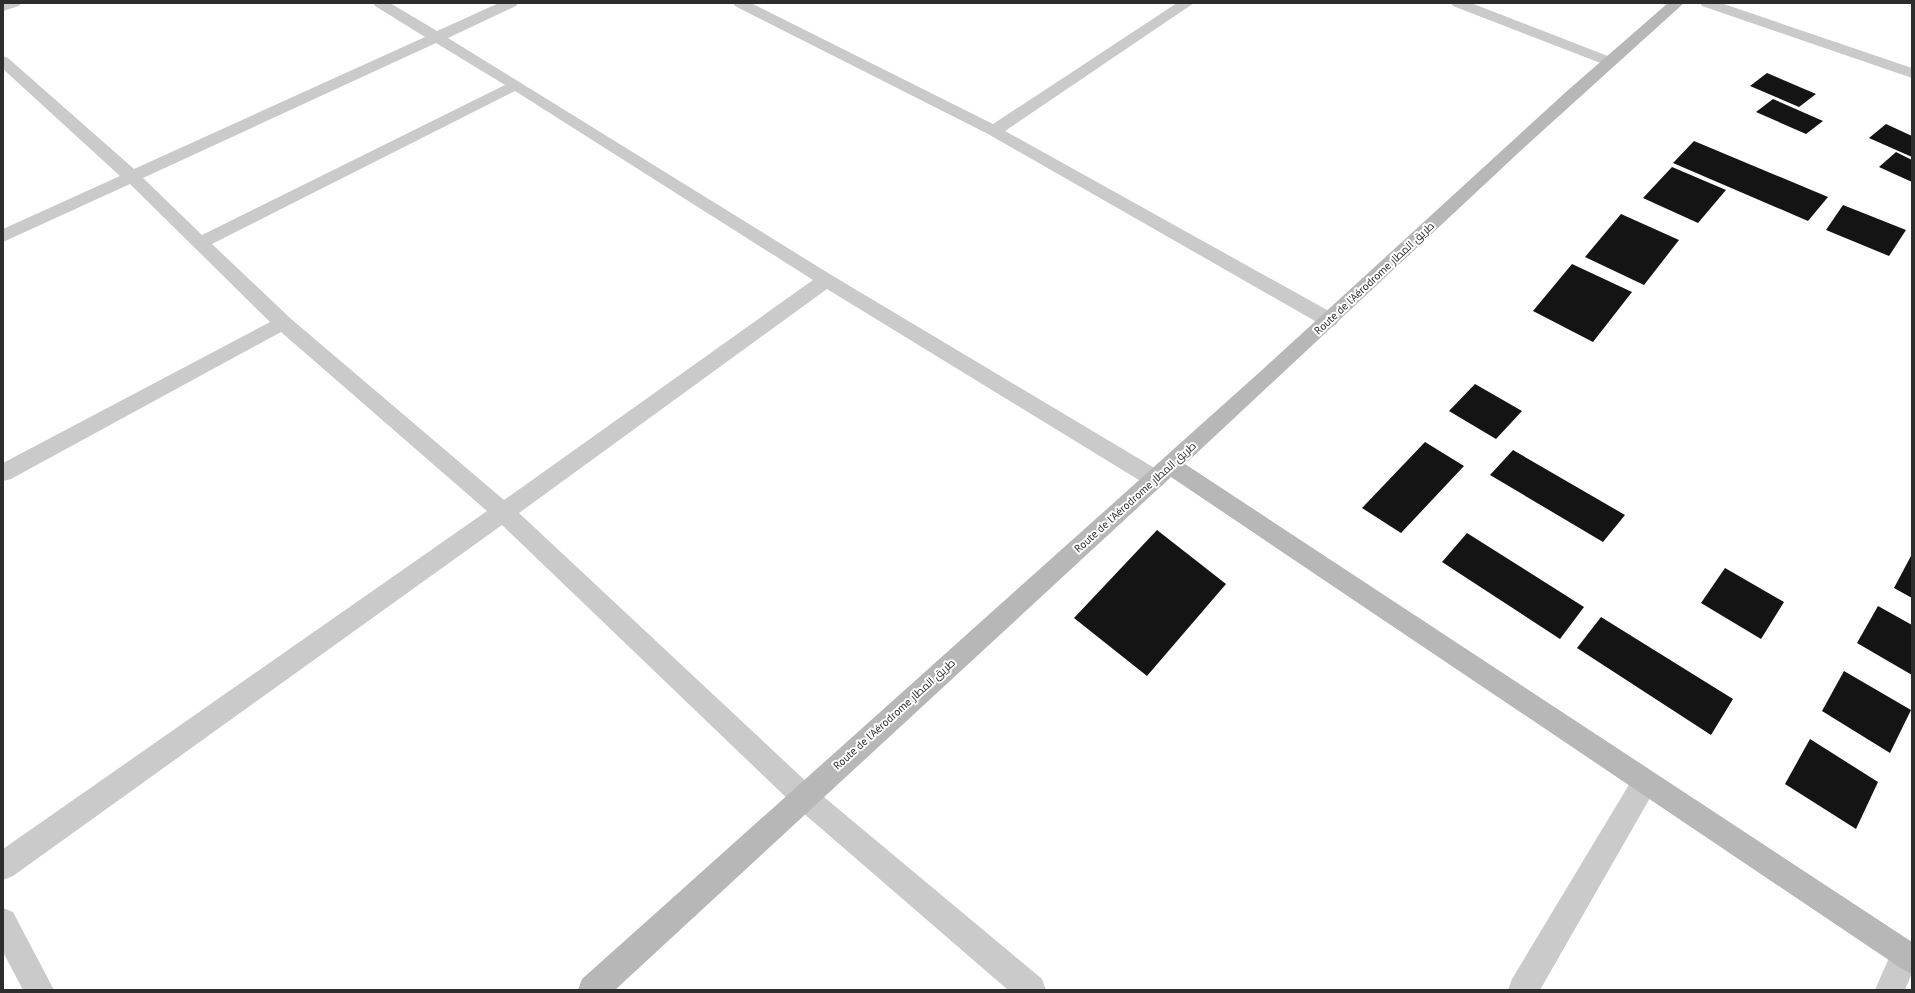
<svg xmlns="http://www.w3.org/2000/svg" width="1915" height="993" font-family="'PT Sans',Cairo,sans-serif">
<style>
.building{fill:#141414}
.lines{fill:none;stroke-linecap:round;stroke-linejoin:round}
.street{fill:#cacaca;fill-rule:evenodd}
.secondary{fill:#b7b7b7;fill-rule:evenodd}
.labels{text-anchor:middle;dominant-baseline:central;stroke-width:4;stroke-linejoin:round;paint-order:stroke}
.street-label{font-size:11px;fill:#2d2d2d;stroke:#fff}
</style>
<rect width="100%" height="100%" fill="#fff"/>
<g class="building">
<path d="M1767 73 1816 94 1799 107 1750 86Z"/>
<path d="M1773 99 1823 121 1806 134 1756 112Z"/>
<path d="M1886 124 1912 136V157L1869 138Z"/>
<path d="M1694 141 1828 197 1808 221 1673 163Z"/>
<path d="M1896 152 1912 160V182L1879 167Z"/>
<path d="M1672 167 1726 190 1698 223 1643 198Z"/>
<path d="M1843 205 1906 230 1889 256 1826 230Z"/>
<path d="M1621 214 1679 240 1644 285 1585 257Z"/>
<path d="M1572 264 1632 292 1593 342 1533 311Z"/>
<path d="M1475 384 1522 411 1496 439 1449 411Z"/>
<path d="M1425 442 1464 466 1401 533 1362 508Z"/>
<path d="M1513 450 1625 515 1603 542 1490 475Z"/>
<path d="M1157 530 1226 584 1147 676 1074 618Z"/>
<path d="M1467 533 1584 607 1560 639 1442 562Z"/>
<path d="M1912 554V598L1894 588Z"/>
<path d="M1725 568 1784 602 1761 639 1701 603Z"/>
<path d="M1878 606 1912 625V675L1857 643Z"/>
<path d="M1601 617 1733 699 1711 735 1577 648Z"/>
<path d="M1844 671 1911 710 1890 753 1822 711Z"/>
<path d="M1810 739 1878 782 1856 829 1785 784Z"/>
</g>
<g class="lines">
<g class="street">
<path d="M3 3H21L19 6 3 11Z"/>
<path d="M373 3H390L437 31 499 3H518L516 6 448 38 833 276 1163 473 1166 479 1163 485 1155 488 1147 485 827 289 519 513 812 787 1042 979 1046 990H1008L794 805 502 525 13 876 3 880V849L487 511 281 332 11 479 3 481V463L270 322 130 184 3 242V229L120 176 3 69V56L8 58 134 169 425 37 375 6ZM436 43 505 85 202 235 143 178ZM515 91 813 280 504 500 290 318 212 244Z"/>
<path d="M733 3H751L993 124 1177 3H1194L1005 131 1336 315 1339 320 1336 325 1329 327 1322 325 988 134 735 6Z"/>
<path d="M1451 3H1471L1613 58 1616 61 1613 64H1603L1453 6Z"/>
<path d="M1700 3H1721L1912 68V78L1702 6Z"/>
<path d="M1645 769 1654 773 1658 782 1654 791 1540 990H1508L1512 979 1636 773Z"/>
<path d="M3 908 13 912 54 990H23L3 952Z"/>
<path d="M1905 939 1912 942V973L1905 990H1875L1895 944Z"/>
</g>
<path class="secondary" d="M1668 3H1684L1528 144 1185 464 1912 942V974L1902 969 1171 477 615 990H578L582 979 667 903 1262 370 1567 91Z"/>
</g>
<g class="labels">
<g class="street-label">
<text transform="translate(1374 278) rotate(-43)">Route de l'Aérodrome طريق المطار</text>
<text transform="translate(1135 497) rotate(-42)">Route de l'Aérodrome طريق المطار</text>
<text transform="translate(894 714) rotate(-42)">Route de l'Aérodrome طريق المطار</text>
</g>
</g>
<rect width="1915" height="993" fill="none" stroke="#2d2d2d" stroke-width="8"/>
</svg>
